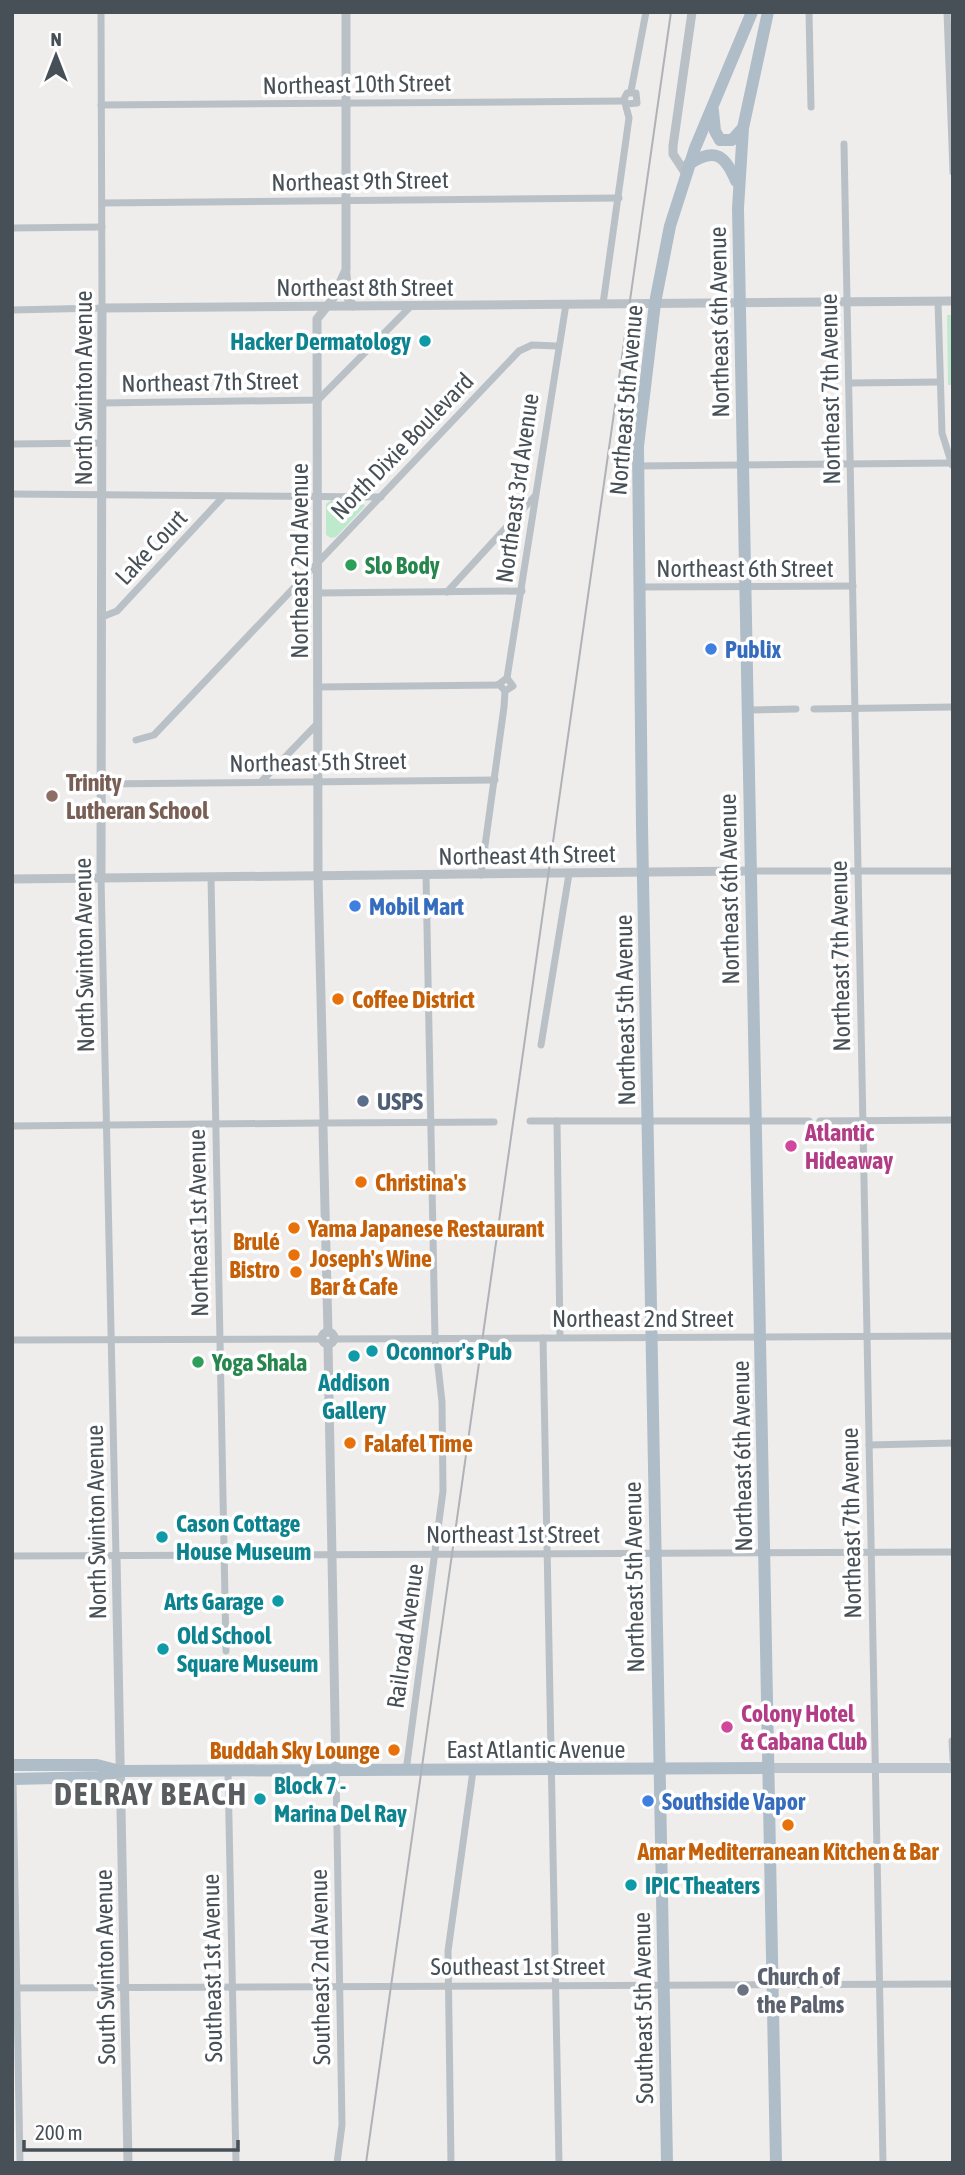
<svg xmlns="http://www.w3.org/2000/svg" width="965" height="2175" font-family="'Asap Condensed',sans-serif">
<style>
.green{fill:#bee9cd}
.lines{fill:none;stroke-linecap:round;stroke-linejoin:round}
.minor{stroke:#b9c1c7;stroke-width:7}
.tertiary{stroke:#b9c1c7;stroke-width:9}
.secondary{stroke:#bcc5ce;stroke-width:10}
.primary{stroke:#afbdc8;stroke-width:12}
.rail{stroke:#afb2b6;stroke-width:2}
.culture-dot{fill:#0f9aa8;stroke:#fff;stroke-width:2.5}
.leisure-dot{fill:#2e9e5b;stroke:#fff;stroke-width:2.5}
.shop-dot{fill:#3f7fe0;stroke:#fff;stroke-width:2.5}
.education-dot{fill:#8d6e63;stroke:#fff;stroke-width:2.5}
.food-dot{fill:#e8710a;stroke:#fff;stroke-width:2.5}
.service-dot{fill:#5c6f8a;stroke:#fff;stroke-width:2.5}
.hotel-dot{fill:#d1479c;stroke:#fff;stroke-width:2.5}
.worship-dot{fill:#6b7280;stroke:#fff;stroke-width:2.5}
.labels{text-anchor:middle;dominant-baseline:central;stroke-width:7;stroke-linejoin:round;paint-order:stroke}
.street-label{font-size:24px;fill:#475057;stroke:#fff}
.culture-label{font-size:24px;font-weight:bold;fill:#0d838f;stroke:#fff;text-anchor:start}
.leisure-label{font-size:24px;font-weight:bold;fill:#27864d;stroke:#fff;text-anchor:start}
.shop-label{font-size:24px;font-weight:bold;fill:#366cbe;stroke:#fff;text-anchor:start}
.education-label{font-size:24px;font-weight:bold;fill:#785e54;stroke:#fff;text-anchor:start}
.food-label{font-size:24px;font-weight:bold;fill:#c56008;stroke:#fff;text-anchor:start}
.service-label{font-size:24px;font-weight:bold;fill:#4e5e75;stroke:#fff;text-anchor:start}
.hotel-label{font-size:24px;font-weight:bold;fill:#b23c85;stroke:#fff;text-anchor:start}
.worship-label{font-size:24px;font-weight:bold;fill:#5b616d;stroke:#fff;text-anchor:start}
.district-label{font-size:32px;font-weight:bold;letter-spacing:2px;fill:#5a5d60;stroke:#fff}
</style>
<rect width="100%" height="100%" fill="#efecec"/>
<g class="green">
<path d="M947 315H953V385H948Z"/>
<path d="M331 500H360L365 506 336 537 331 538 326 535V504Z"/>
</g>
<g class="lines">
<g class="minor">
<path d="M809 12 811 107"/>
<path d="M947 12 953 172"/>
<path d="M631 91 646 12"/>
<path d="M101 105 625 101"/>
<path d="M844 144 883 2163"/>
<path d="M102 203 619 198"/>
<path d="M12 228 102 227"/>
<path d="M938 301 942 433 952 465"/>
<path d="M603 304 629 118 624 99 627 93H636L637 103 627 104"/>
<path d="M12 310 102 308 101 12"/>
<path d="M849 383 940 382"/>
<path d="M102 403 318 400 411 306"/>
<path d="M12 444 102 443"/>
<path d="M638 466 951 463"/>
<path d="M12 494 381 497"/>
<path d="M638 587 853 586"/>
<path d="M447 592 534 497"/>
<path d="M318 593 522 591"/>
<path d="M102 617 117 611 223 497"/>
<path d="M507 678 566 304"/>
<path d="M318 687 499 685"/>
<path d="M814 709 953 707"/>
<path d="M748 710 796 709"/>
<path d="M136 740 154 735 519 351 532 345 557 346"/>
<path d="M261 782 318 723"/>
<path d="M100 784 495 780"/>
<path d="M751 871H953"/>
<path d="M481 875 504 707 505 691 499 684 507 678 513 686 505 691"/>
<path d="M211 877 226 1651"/>
<path d="M101 878 116 1556"/>
<path d="M541 1045 569 874"/>
<path d="M530 1121H809"/>
<path d="M557 1121 560 1337"/>
<path d="M820 1121 953 1120"/>
<path d="M328 1123 494 1122"/>
<path d="M12 1126 319 1123"/>
<path d="M543 1338 559 2163"/>
<path d="M334 1339 953 1336"/>
<path d="M12 1340 322 1339"/>
<path d="M869 1445 953 1443"/>
<path d="M12 1556 953 1552"/>
<path d="M952 1741 953 1760"/>
<path d="M336 1771 342 2125 337 2163"/>
<path d="M406 1771 443 1491 442 1402 435 1339 426 875"/>
<path d="M228 1772 236 2163"/>
<path d="M13 1779 20 2163"/>
<path d="M12 1988 953 1984"/>
<path d="M451 2163 448 1951 473 1771"/>
</g>
<g class="tertiary">
<path d="M686 174 673 154V146L692 12"/>
<path d="M346 274 348 298 353 306"/>
<path d="M101 878 102 308 953 301"/>
<path d="M12 879 750 871"/>
<path d="M324 1119 318 876 317 319 332 300 346 270V12"/>
<path d="M323 1127 328 1332"/>
<circle cx="328" cy="1338" r="6"/>
<path d="M328 1344 336 1771"/>
<path d="M116 1556 128 2163"/>
</g>
<path class="secondary" d="M768 1768H953"/>
<g class="primary">
<path d="M768 12 743 128 738 208 776 2163"/>
<path d="M713 111 715 131 720 140H732L742 129"/>
<path d="M689 164C715 147 725 155 736 181"/>
<path d="M12 1765H97L120 1771"/>
<path d="M12 1779 100 1777 120 1771 768 1768"/>
<path d="M667 2163 642 826 638 446 655 303 670 226 695 148 752 12"/>
</g>
<path class="rail" d="M366 2163C469 1446 566 729 671 12"/>
</g>
<g class="culture-dot">
<circle cx="425" cy="341" r="7"/>
<circle cx="372" cy="1351" r="7"/>
<circle cx="354" cy="1356" r="7"/>
<circle cx="162" cy="1537" r="7"/>
<circle cx="278" cy="1601" r="7"/>
<circle cx="163" cy="1649" r="7"/>
<circle cx="260" cy="1799" r="7"/>
<circle cx="631" cy="1885" r="7"/>
</g>
<g class="leisure-dot">
<circle cx="351" cy="565" r="7"/>
<circle cx="198" cy="1362" r="7"/>
</g>
<g class="shop-dot">
<circle cx="711" cy="649" r="7"/>
<circle cx="355" cy="906" r="7"/>
<circle cx="648" cy="1801" r="7"/>
</g>
<circle class="education-dot" cx="52" cy="796" r="7"/>
<g class="food-dot">
<circle cx="338" cy="999" r="7"/>
<circle cx="361" cy="1182" r="7"/>
<circle cx="294" cy="1228" r="7"/>
<circle cx="294" cy="1255" r="7"/>
<circle cx="296" cy="1272" r="7"/>
<circle cx="350" cy="1443" r="7"/>
<circle cx="394" cy="1750" r="7"/>
<circle cx="788" cy="1825" r="7"/>
</g>
<circle class="service-dot" cx="363" cy="1101" r="7"/>
<g class="hotel-dot">
<circle cx="791" cy="1146" r="7"/>
<circle cx="727" cy="1727" r="7"/>
</g>
<circle class="worship-dot" cx="743" cy="1990" r="7"/>
<g class="labels">
<g class="street-label">
<text transform="translate(357 84) rotate(-1)">Northeast 10th Street</text>
<text transform="translate(360 181) rotate(-1)">Northeast 9th Street</text>
<text x="365" y="287">Northeast 8th Street</text>
<text transform="translate(719 322) rotate(-91)">Northeast 6th Avenue</text>
<text transform="translate(210 382) rotate(-1)">Northeast 7th Street</text>
<text transform="translate(83 388) rotate(-90)">North Swinton Avenue</text>
<text transform="translate(830 389) rotate(-91)">Northeast 7th Avenue</text>
<text transform="translate(626 400) rotate(-85)">Northeast 5th Avenue</text>
<text transform="translate(402 446) rotate(-46)">North Dixie Boulevard</text>
<text transform="translate(517 488) rotate(-82)">Northeast 3rd Avenue</text>
<text transform="translate(151 547) rotate(-47)">Lake Court</text>
<text transform="translate(299 561) rotate(-90)">Northeast 2nd Avenue</text>
<text x="745" y="568">Northeast 6th Street</text>
<text transform="translate(318 762) rotate(-1)">Northeast 5th Street</text>
<text transform="translate(527 855) rotate(-1)">Northeast 4th Street</text>
<text transform="translate(729 889) rotate(-91)">Northeast 6th Avenue</text>
<text transform="translate(84 955) rotate(-91)">North Swinton Avenue</text>
<text transform="translate(840 956) rotate(-91)">Northeast 7th Avenue</text>
<text transform="translate(625 1010) rotate(-91)">Northeast 5th Avenue</text>
<text transform="translate(198 1223) rotate(-91)">Northeast 1st Avenue</text>
<text x="643" y="1318">Northeast 2nd Street</text>
<text transform="translate(742 1456) rotate(-91)">Northeast 6th Avenue</text>
<text transform="translate(96 1522) rotate(-91)">North Swinton Avenue</text>
<text transform="translate(851 1523) rotate(-91)">Northeast 7th Avenue</text>
<text x="513" y="1534">Northeast 1st Street</text>
<text transform="translate(634 1577) rotate(-91)">Northeast 5th Avenue</text>
<text transform="translate(405 1636) rotate(-82)">Railroad Avenue</text>
<text x="536" y="1749">East Atlantic Avenue</text>
<text x="518" y="1966">Southeast 1st Street</text>
<text transform="translate(105 1967) rotate(-91)">South Swinton Avenue</text>
<text transform="translate(320 1967) rotate(-91)">Southeast 2nd Avenue</text>
<text transform="translate(212 1968) rotate(-91)">Southeast 1st Avenue</text>
<text transform="translate(643 2008) rotate(-91)">Southeast 5th Avenue</text>
</g>
<g class="culture-label">
<text x="411" y="341" text-anchor="end">Hacker Dermatology</text>
<text x="386" y="1351">Oconnor's Pub</text>
<text x="354" y="1382" text-anchor="middle">Addison<tspan x="354" dy="28">Gallery</tspan></text>
<text x="176" y="1523">Cason Cottage<tspan x="176" dy="28">House Museum</tspan></text>
<text x="264" y="1601" text-anchor="end">Arts Garage</text>
<text x="177" y="1635">Old School<tspan x="177" dy="28">Square Museum</tspan></text>
<text x="274" y="1785">Block 7 -<tspan x="274" dy="28">Marina Del Ray</tspan></text>
<text x="645" y="1885">IPIC Theaters</text>
</g>
<g class="leisure-label">
<text x="365" y="565">Slo Body</text>
<text x="212" y="1362">Yoga Shala</text>
</g>
<g class="shop-label">
<text x="725" y="649">Publix</text>
<text x="369" y="906">Mobil Mart</text>
<text x="662" y="1801">Southside Vapor</text>
</g>
<g class="education-label">
<text x="66" y="782">Trinity<tspan x="66" dy="28">Lutheran School</tspan></text>
</g>
<g class="food-label">
<text x="352" y="999">Coffee District</text>
<text x="375" y="1182">Christina's</text>
<text x="308" y="1228">Yama Japanese Restaurant</text>
<text x="280" y="1241" text-anchor="end">Brulé<tspan x="280" dy="28">Bistro</tspan></text>
<text x="310" y="1258">Joseph's Wine<tspan x="310" dy="28">Bar &amp; Cafe</tspan></text>
<text x="364" y="1443">Falafel Time</text>
<text x="380" y="1750" text-anchor="end">Buddah Sky Lounge</text>
<text x="788" y="1851" text-anchor="middle">Amar Mediterranean Kitchen &amp; Bar</text>
</g>
<g class="service-label">
<text x="377" y="1101">USPS</text>
</g>
<g class="hotel-label">
<text x="805" y="1132">Atlantic<tspan x="805" dy="28">Hideaway</tspan></text>
<text x="741" y="1713">Colony Hotel<tspan x="741" dy="28">&amp; Cabana Club</tspan></text>
</g>
<g class="worship-label">
<text x="757" y="1976">Church of<tspan x="757" dy="28">the Palms</tspan></text>
</g>
<g class="district-label">
<text x="151" y="1793">DELRAY BEACH</text>
</g>
</g>
<rect width="965" height="2175" fill="none" stroke="#475057" stroke-width="28"/>
<g transform="translate(56 56)" stroke="#ffffff" stroke-width="5" paint-order="stroke">
<path d="M0-5L12 26L0 18L-12 26Z" fill="#475057"/>
<text y="-10" font-size="19" font-weight="bold" text-anchor="middle" fill="#475057">N</text>
</g>
<path d="M24 2140v10h214v-10" fill="none" stroke="#475057" stroke-width="3.5"/>
<text x="35" y="2140" font-size="21" fill="#475057" stroke="#ffffff" stroke-width="5" paint-order="stroke">200 m</text>
</svg>
